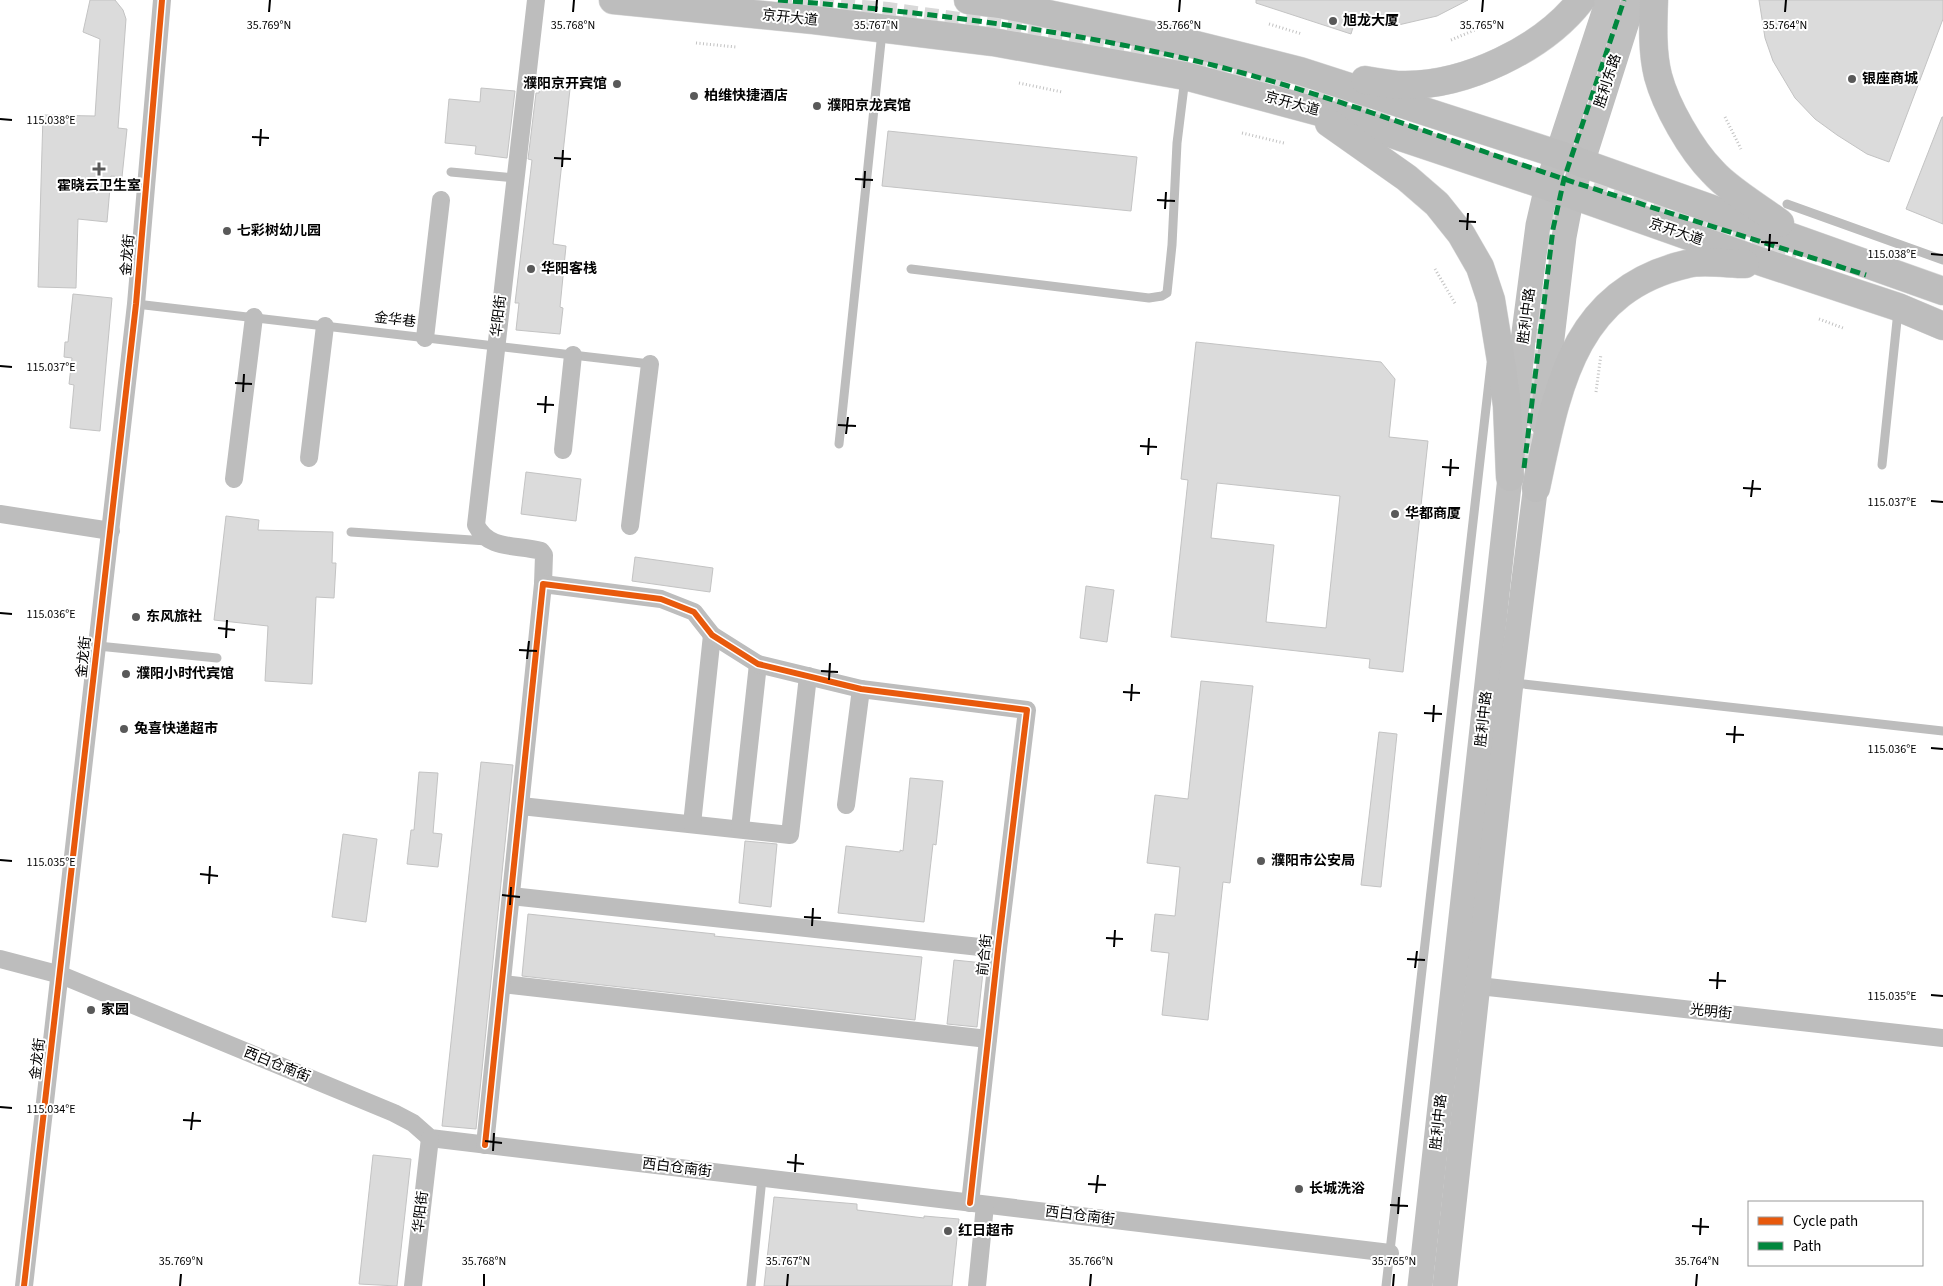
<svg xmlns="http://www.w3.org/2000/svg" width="1943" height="1286" font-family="'Source Sans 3','Noto Sans SC',sans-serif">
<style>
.building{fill:#dbdbdb;stroke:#c3c3c3;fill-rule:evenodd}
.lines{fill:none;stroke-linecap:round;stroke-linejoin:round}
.pedestrian-tunnel{stroke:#d9d9d9;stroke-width:14;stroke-dasharray:14 7;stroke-linecap:butt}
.primary-casing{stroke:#dbdbdb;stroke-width:29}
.path{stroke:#c2c2c2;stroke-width:3;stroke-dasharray:1 2.5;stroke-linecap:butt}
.service{stroke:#bdbdbd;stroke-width:9}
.minor{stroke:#bdbdbd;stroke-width:18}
.secondary{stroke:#bfbfbf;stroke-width:25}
.primary{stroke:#bdbdbd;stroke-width:28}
.quiet{stroke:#00873e;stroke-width:5;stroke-dasharray:10 5;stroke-linecap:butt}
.cycleway-casing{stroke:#fff;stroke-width:9}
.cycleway{stroke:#e8590c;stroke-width:6}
.ticks{fill:none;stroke:#000;stroke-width:2}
.poi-dot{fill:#595959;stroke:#fff;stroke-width:2}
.labels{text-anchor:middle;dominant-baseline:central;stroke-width:4;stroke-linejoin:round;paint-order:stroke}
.street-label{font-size:14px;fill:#000;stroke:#fff}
.poi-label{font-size:14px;font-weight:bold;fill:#000;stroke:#fff;text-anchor:start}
.ticks-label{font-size:12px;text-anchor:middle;fill:#000;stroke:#fff;stroke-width:4;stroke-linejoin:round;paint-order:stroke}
</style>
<rect width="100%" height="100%" fill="#fff"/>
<g class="building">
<path d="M90 0H115L123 10 126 19 118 128 127 129 122 177 111 176 107 222 78 219 76 288 38 287 43 115 95 116 100 39 83 32Z"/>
<path d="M1256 0H1468L1437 16 1394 26 1357 14 1351 34 1256 3Z"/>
<path d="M1759 0H1943V19L1889 162 1867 154 1837 135 1815 119 1795 98 1773 61 1765 38Z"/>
<path d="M540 86 570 89 553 244 566 246 560 307 563 308 560 334 516 330 519 303H515L532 160 528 159 536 93H539Z"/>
<path d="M481 88 515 91 507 158 475 154 476 146 445 143 449 99 480 102Z"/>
<path d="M1942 117H1943V224L1906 209Z"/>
<path d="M888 131 1137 157 1131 211 882 186Z"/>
<path d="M73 294 112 298 100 431 70 428 74 385 69 384 72 358 64 357 65 342H68Z"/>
<path d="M1196 342 1381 362 1395 379 1389 437 1428 441 1403 672 1369 668 1370 659 1171 637 1188 480 1181 479ZM1217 483 1340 496 1326 628 1266 622 1274 545 1211 538Z"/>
<path d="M526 472 581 479 576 521 521 514Z"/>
<path d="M226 516 259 520 258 530 333 532 332 563H336L334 598 316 597 312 684 265 681 268 626 214 620Z"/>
<path d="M635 557 713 568 710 592 632 581Z"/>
<path d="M1086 586 1114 590 1107 642 1080 638Z"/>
<path d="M1201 681 1253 686 1230 883 1223 882 1208 1020 1162 1015 1169 953 1151 951 1155 914 1175 916 1180 867 1147 863 1155 795 1188 799Z"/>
<path d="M1379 732 1397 734 1381 887 1361 885Z"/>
<path d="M481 762 513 765 476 1129 442 1126Z"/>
<path d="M419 772 438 773 433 833 442 834 438 867 407 864 411 830H414Z"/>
<path d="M910 778 943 781 936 845 933 844 924 922 838 913 846 846 900 852V850L903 851Z"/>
<path d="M343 834 377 839 366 922 332 917Z"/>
<path d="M745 841 777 844 771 907 739 903Z"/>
<path d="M528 914 715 934 714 936 922 957 915 1020 522 976Z"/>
<path d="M954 960 984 963 977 1027 947 1024Z"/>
<path d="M373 1155 411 1159 397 1286 359 1284Z"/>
<path d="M774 1197 857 1204V1210L924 1218V1216L959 1219 952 1286H764Z"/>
</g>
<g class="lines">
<g class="pedestrian-tunnel">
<path d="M778 0 888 9 1038 30 1192 60 1337 101 1396 121"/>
<path d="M1593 188 1797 253"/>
<path d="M1550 250 1559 203"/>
<path d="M1524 468 1545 289"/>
</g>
<g class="primary-casing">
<g id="primary">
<path d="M613 0 813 20 993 42 1185 76 1353 121 1547 186 1765 263 1898 307 1943 326"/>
<path d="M968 0 1000 4 1188 43 1300 71 1557 154 1943 291"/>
<path d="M1654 0C1653 25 1652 52 1658 76 1666 106 1691 150 1713 172 1729 190 1760 208 1780 223"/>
<path d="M1365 80C1378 82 1391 85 1403 85 1465 86 1543 49 1581 0"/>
<path d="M1329 123 1407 178 1437 204 1461 234 1480 267 1491 300 1502 367 1507 406 1510 477"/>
<path d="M1536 488C1557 390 1572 290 1687 264 1702 260 1729 264 1745 264"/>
</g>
</g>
<g class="path">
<path d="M1269 24 1302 34"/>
<path d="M1451 40 1491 23"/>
<path d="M696 43 736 47"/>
<path d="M1019 83 1062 92"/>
<path d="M1725 117 1741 149"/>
<path d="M1242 133 1284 143"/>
<path d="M1435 269 1456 305"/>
<path d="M1819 319 1843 328"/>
<path d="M1596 392 1601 354"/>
</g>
<g class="service">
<path d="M451 172 515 178"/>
<path d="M1787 204 1943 260"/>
<path d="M911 269 1149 298 1162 296 1167 293 1172 245 1177 143 1185 78"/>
<path d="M136 304 650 364"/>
<path d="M839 444 882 32"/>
<path d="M1882 465 1898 311"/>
<path d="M351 532 487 541"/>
<path d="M98 646 217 658"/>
<path d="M1514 683 1943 731"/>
<path d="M751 1286 762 1178"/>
<path d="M1386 1286 1491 364"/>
</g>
<g class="minor">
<path d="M536 0 476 525C489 551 517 544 541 551L544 555 543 584"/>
<path d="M425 338 441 200"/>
<path d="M563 450 573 355"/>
<path d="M309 458 325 326"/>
<path d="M234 479 254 317"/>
<path d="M0 514 111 531"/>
<path d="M630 526 650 364"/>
<path d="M846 805 861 689"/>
<path d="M521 806 790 835 808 676"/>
<path d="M692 824 712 635"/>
<path d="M740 829 758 664"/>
<path d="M511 896 998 949"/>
<path d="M0 959 61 975 394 1113 413 1123 430 1138 1390 1253"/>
<path d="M502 984 988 1039"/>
<path d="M1479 986 1943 1038"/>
<path d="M485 1145 543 584 661 599 694 612 712 635 758 664 861 689 1027 710 998 949 970 1203"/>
<path d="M24 1286 136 304 162 0"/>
<path d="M413 1286 430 1138"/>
<path d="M977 1286 985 1205"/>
</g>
<g class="secondary">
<path d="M1542 423 1564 237 1572 195 1634 0"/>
<path d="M1420 1286 1510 477 1523 340 1538 225 1547 186 1608 0"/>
<path d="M1445 1286 1511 683 1538 468"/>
</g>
<use href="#primary" class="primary"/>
<g class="quiet">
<path d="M778 0C917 11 1056 28 1192 60 1319 90 1441 138 1564 179 1665 212 1766 243 1866 275"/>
<path d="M1524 468 1553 229 1564 179 1624 0"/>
</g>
<g class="cycleway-casing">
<g id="cycleway">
<path d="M485 1145 543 584 661 599 694 612 712 635 758 664 861 689 1027 710 998 949 970 1203"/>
<path d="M24 1286 136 304 162 0"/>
</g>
</g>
<use href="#cycleway" class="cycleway"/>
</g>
<path class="ticks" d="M269 12 270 0M573 12 574 0M876 12 877 0M1179 12 1180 0M1482 12 1483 0M1785 12 1786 0M0 119 12 120M252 137 269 138M260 146 261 129M554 158 571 159M562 167 563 150M855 179 873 180M864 188 865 171M1157 200 1175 201M1165 209 1166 192M1459 221 1476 222M1467 230 1468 213M1761 242 1778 243M1769 251 1770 234M1931 254 1943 255M0 366 12 367M235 383 252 384M243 392 244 374M537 404 554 405M545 413 546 396M838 425 856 426M846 434 848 417M1140 446 1157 447M1148 455 1149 438M1442 467 1459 468M1450 476 1451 459M1743 488 1761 489M1751 497 1753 480M1931 501 1943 502M0 613 12 614M218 628 235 630M226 638 227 620M519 650 537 651M527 659 529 641M821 671 838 672M829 680 830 663M1123 692 1140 693M1131 701 1132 684M1424 713 1442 714M1433 722 1434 705M1726 734 1744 735M1734 743 1735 726M1931 748 1943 749M0 860 12 861M200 874 218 876M209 884 210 866M502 895 520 897M510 905 511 887M804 917 821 918M812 926 813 908M1106 938 1123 939M1114 947 1115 930M1407 959 1425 960M1415 968 1417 951M1709 980 1726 981M1717 989 1718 972M1931 995 1943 996M0 1107 12 1108M183 1120 201 1121M191 1130 193 1112M485 1141 502 1143M493 1151 494 1133M787 1162 804 1164M795 1172 796 1154M1088 1184 1106 1185M1096 1193 1098 1175M1390 1205 1408 1206M1398 1214 1399 1197M1692 1226 1709 1227M1700 1235 1701 1218M180 1286 181 1274M484 1286V1274M787 1286 788 1274M1090 1286 1091 1274M1393 1286 1394 1274M1696 1286 1697 1274"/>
<g class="poi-dot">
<circle cx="1333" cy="21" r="5"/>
<circle cx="1852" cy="79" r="5"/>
<circle cx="617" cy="84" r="5"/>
<circle cx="694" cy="96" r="5"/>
<circle cx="817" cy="106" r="5"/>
<path d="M96.5 161.5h5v5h5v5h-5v5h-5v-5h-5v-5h5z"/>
<circle cx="227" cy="231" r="5"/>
<circle cx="531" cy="269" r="5"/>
<circle cx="1395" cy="514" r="5"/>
<circle cx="136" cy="617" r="5"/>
<circle cx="126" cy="674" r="5"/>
<circle cx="124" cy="729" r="5"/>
<circle cx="1261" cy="861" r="5"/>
<circle cx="91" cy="1010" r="5"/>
<circle cx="1299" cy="1189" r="5"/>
<circle cx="948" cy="1231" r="5"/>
</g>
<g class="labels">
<g class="street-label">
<text transform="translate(790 18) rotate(6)">京开大道</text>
<text transform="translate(1608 81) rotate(-72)">胜利东路</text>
<text transform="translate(1292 104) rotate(15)">京开大道</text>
<text transform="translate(1676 232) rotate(19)">京开大道</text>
<text transform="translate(128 255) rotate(-85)">金龙街</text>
<text transform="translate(499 316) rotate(-83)">华阳街</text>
<text transform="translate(1527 316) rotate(-83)">胜利中路</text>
<text transform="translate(395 320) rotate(7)">金华巷</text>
<text transform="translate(84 657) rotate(-84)">金龙街</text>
<text transform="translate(1484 719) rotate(-84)">胜利中路</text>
<text transform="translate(985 955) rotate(-84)">前合街</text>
<text transform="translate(1711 1012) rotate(6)">光明街</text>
<text transform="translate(38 1059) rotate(-83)">金龙街</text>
<text transform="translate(277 1065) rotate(22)">西白仓南街</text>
<text transform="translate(1439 1122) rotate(-84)">胜利中路</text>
<text transform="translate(677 1168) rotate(7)">西白仓南街</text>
<text transform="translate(421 1212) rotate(-83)">华阳街</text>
<text transform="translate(1080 1216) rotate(7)">西白仓南街</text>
</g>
<g class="poi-label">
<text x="1343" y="21">旭龙大厦</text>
<text x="1862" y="79">银座商城</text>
<text x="607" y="84" text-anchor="end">濮阳京开宾馆</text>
<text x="704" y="96">柏维快捷酒店</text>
<text x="827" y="106">濮阳京龙宾馆</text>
<text x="99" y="186" text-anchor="middle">霍晓云卫生室</text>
<text x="237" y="231">七彩树幼儿园</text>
<text x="541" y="269">华阳客栈</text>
<text x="1405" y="514">华都商厦</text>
<text x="146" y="617">东风旅社</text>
<text x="136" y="674">濮阳小时代宾馆</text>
<text x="134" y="729">兔喜快递超市</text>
<text x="1271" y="861">濮阳市公安局</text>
<text x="101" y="1010">家园</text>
<text x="1309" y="1189">长城洗浴</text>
<text x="958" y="1231">红日超市</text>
</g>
</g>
<g class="ticks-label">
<text x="269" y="29">35.769°N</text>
<text x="573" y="29">35.768°N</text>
<text x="876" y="29">35.767°N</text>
<text x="1179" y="29">35.766°N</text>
<text x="1482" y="29">35.765°N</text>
<text x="1785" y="29">35.764°N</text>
<text x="51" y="124">115.038°E</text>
<text x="1892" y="258">115.038°E</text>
<text x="51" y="371">115.037°E</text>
<text x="1892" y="506">115.037°E</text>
<text x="51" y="618">115.036°E</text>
<text x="1892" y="753">115.036°E</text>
<text x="51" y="866">115.035°E</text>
<text x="1892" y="1000">115.035°E</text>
<text x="51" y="1113">115.034°E</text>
<text x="181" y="1265">35.769°N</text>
<text x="484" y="1265">35.768°N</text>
<text x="788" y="1265">35.767°N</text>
<text x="1091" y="1265">35.766°N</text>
<text x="1394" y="1265">35.765°N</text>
<text x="1697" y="1265">35.764°N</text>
</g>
<rect x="1748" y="1201" width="175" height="65" fill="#ffffff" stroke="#999999"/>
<rect x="1758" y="1217" width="25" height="8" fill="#e8590c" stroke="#999999"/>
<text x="1793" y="1226" font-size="15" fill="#000000">Cycle path</text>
<rect x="1758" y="1242" width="25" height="8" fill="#00873e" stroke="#999999"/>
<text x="1793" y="1251" font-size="15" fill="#000000">Path</text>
</svg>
